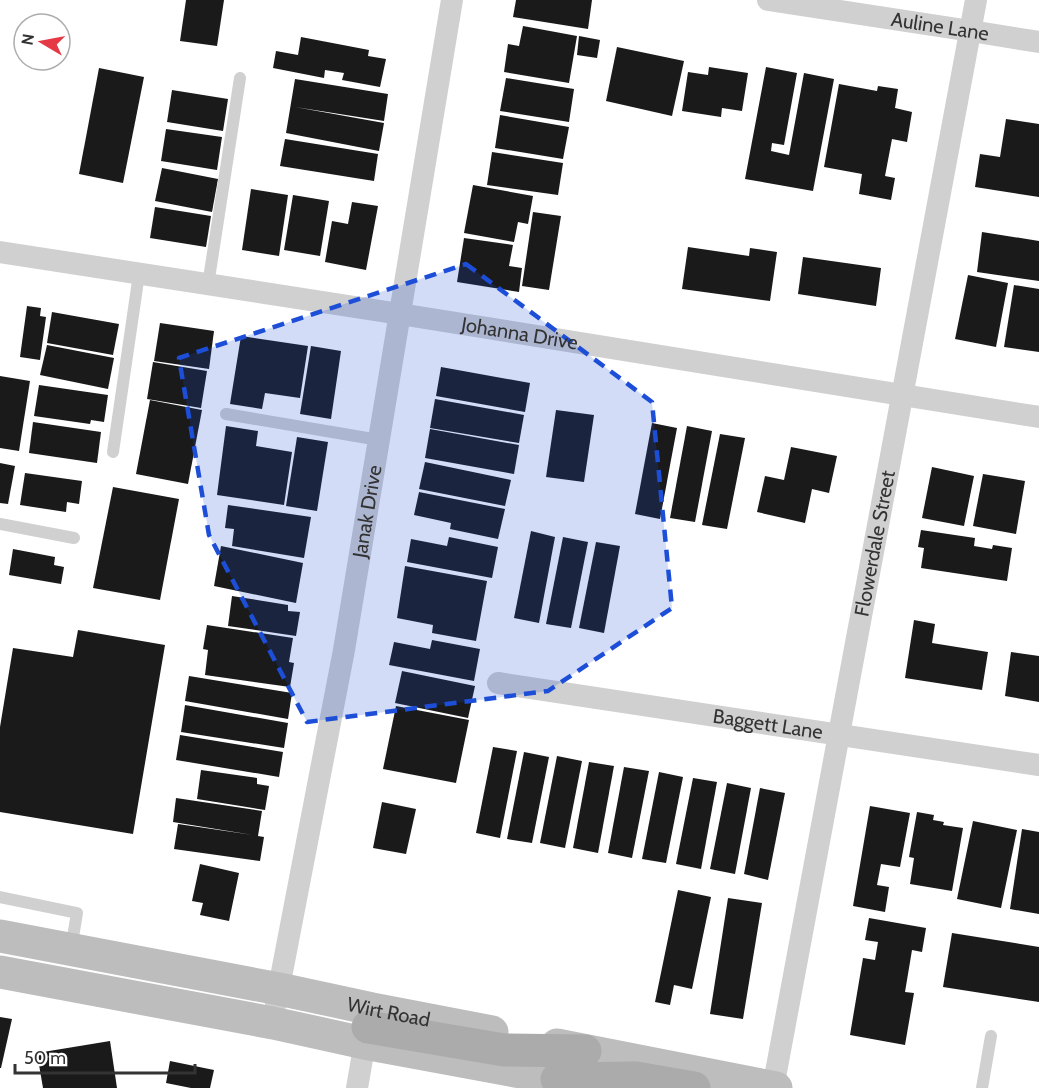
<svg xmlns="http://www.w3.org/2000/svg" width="1039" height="1088" font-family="Cabin,sans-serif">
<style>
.building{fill:#1a1a1a}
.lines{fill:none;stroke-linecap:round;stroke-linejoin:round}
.service{stroke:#d0d0d0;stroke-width:12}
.minor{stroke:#d0d0d0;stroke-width:22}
.secondary{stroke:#bdbdbd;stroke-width:33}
.primary{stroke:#ababab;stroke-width:33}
.marked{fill:#1d4ed8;fill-opacity:0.2;stroke:#1d4ed8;stroke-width:4.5;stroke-dasharray:12 8;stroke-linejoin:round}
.labels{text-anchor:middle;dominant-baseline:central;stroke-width:6;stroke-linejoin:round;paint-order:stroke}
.street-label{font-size:20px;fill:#333;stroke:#fff}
</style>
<rect width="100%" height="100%" fill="#fff"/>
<g class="building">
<path d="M186 0H224L217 46 180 41Z"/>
<path d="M516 0H592L588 29 513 17Z"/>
<path d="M523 26 577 36 569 83 504 72 508 44 519 46Z"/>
<path d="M579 36 600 40 597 58 577 55Z"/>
<path d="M301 37 369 50 368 56 386 59 380 87 342 80 344 73 325 70 324 78 273 68 276 51 298 55Z"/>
<path d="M617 47 684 61 672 116 606 101Z"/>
<path d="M709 67 748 73 742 111 722 108 721 117 682 111 688 72 708 75Z"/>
<path d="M766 67 797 73 784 145 772 143 771 151 789 155 804 73 834 79 813 191 745 179Z"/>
<path d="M99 68 144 77 123 183 79 174Z"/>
<path d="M506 78 574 89 569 122 500 111Z"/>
<path d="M295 79 388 94 384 121 295 107 384 123 379 151 286 133Z"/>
<path d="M839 84 877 91 878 86 898 89 895 108 912 112 907 142 892 139 885 176 895 178 891 200 859 194 862 174 824 167Z"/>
<path d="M172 90 228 99 223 131 167 122Z"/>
<path d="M500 115 569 127 563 159 495 148Z"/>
<path d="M1006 119 1039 124V197L975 187 980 154 1000 157Z"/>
<path d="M166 129 222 137 217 170 161 161Z"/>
<path d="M285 139 378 154 374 181 280 166Z"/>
<path d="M492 152 563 163 558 195 487 185Z"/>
<path d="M162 168 218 179 212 212 155 201Z"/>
<path d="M473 185 533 196 528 224 518 222 514 242 464 233Z"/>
<path d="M251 189 288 195 279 256 242 250Z"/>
<path d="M293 195 329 201 320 256 284 250Z"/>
<path d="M352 202 378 206 366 270 325 262 332 221 348 224Z"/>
<path d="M155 207 211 216 206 247 150 238Z"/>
<path d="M533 212 561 216 549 290 522 286Z"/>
<path d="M982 232 1039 241V281L977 272Z"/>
<path d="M464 238 513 245 509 266 522 268 519 292 457 282Z"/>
<path d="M688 247 749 256 750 248 777 252 770 301 682 289Z"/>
<path d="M803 257 881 268 876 306 798 294Z"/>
<path d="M968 275 1008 283 996 347 955 339Z"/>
<path d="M1014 285 1039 289V352L1004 347Z"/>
<path d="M27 306 41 308 40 316 46 317 40 360 20 357Z"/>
<path d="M52 312 119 324 113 355 47 343Z"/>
<path d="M160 323 214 331 209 369 154 361Z"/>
<path d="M241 336 308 346 300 398 265 393 262 409 230 404Z"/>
<path d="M47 345 114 358 108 389 40 375Z"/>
<path d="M311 346 341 351 331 419 300 414Z"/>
<path d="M153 362 207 371 201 408 147 399Z"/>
<path d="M441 367 530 383 525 412 436 396Z"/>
<path d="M0 376 30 381 19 451 0 448Z"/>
<path d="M39 385 108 395 104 422 91 420 90 424 34 416Z"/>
<path d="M435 399 524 415 519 443 430 428Z"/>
<path d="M150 400 202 410 188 484 136 474Z"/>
<path d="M556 410 594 415 584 482 546 477Z"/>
<path d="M33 422 101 432 97 463 29 453Z"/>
<path d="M652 423 677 428 660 519 635 514Z"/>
<path d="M226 426 258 431 256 446 292 452 284 505 217 495Z"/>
<path d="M687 426 712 431 695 522 670 518Z"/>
<path d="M430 429 519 445 514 474 425 458Z"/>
<path d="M720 434 745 438 727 529 702 525Z"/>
<path d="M297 437 328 442 317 511 286 506Z"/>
<path d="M791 447 837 456 829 493 812 489 805 523 757 512 765 476 784 480Z"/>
<path d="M425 462 511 480 505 506 419 489Z"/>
<path d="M0 463 15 466 8 504 0 503Z"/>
<path d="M932 467 974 476 964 526 922 518Z"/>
<path d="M25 473 82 481 79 504 67 502 66 512 20 505Z"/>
<path d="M983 474 1025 481 1016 534 973 526Z"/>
<path d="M113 487 179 499 160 600 93 588Z"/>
<path d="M419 492 505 509 498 539 450 529 451 523 414 515Z"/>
<path d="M228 505 311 517 304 558 232 546 234 529 225 528Z"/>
<path d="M921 530 975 538 974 546 992 549 993 545 1012 548 1007 581 921 568 924 548 918 547Z"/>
<path d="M531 531 555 537 539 623 514 618Z"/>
<path d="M449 537 498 547 492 578 407 562 411 539 447 546Z"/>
<path d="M563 537 588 542 571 628 546 624Z"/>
<path d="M596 542 620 546 604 633 579 628Z"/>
<path d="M221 546 303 563 296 603 214 586Z"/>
<path d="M13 549 55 557 54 565 64 567 61 584 9 575Z"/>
<path d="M405 566 487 581 476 641 432 633 433 625 397 618Z"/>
<path d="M232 596 288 605V611L300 612 296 636 228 626Z"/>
<path d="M914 620 935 624 932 643 988 652 982 690 905 678Z"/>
<path d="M207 625 293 638 289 662 294 663 290 687 205 675 208 650 203 649Z"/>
<path d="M78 630 165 645 133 834 0 812V727L13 648 73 657Z"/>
<path d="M432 640 480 649 474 681 389 665 394 642 430 649Z"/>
<path d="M1011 652 1039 656V702L1005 696Z"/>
<path d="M402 671 475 686 468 718 395 703Z"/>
<path d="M189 676 292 693 288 719 185 701Z"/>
<path d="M185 705 288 723 284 748 181 732Z"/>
<path d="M396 706 469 720 456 783 383 769Z"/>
<path d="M180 735 283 752 279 777 176 760Z"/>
<path d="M493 747 517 751 500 838 476 833Z"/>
<path d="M524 752 549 757 532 843 507 839Z"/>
<path d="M557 756 582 761 565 848 540 843Z"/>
<path d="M589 762 614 766 598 853 573 848Z"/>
<path d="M624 767 649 771 632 858 608 853Z"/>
<path d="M201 770 257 778V784L269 786 265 810 197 799Z"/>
<path d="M659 772 683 777 666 863 642 859Z"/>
<path d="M693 778 717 782 701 869 676 864Z"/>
<path d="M727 783 751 788 735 874 710 869Z"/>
<path d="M760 788 785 793 768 880 744 874Z"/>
<path d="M176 798 262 811 258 836 264 837 260 861 174 849 178 824 253 835 173 822Z"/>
<path d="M382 802 416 809 406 854 373 848Z"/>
<path d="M870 806 910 813 900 867 881 864 877 885 889 887 885 912 853 906Z"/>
<path d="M917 812 934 815 933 820 944 822 943 825 963 828 952 891 910 884 914 858 909 857Z"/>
<path d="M973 821 1017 830 1001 908 957 899Z"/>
<path d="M1022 829 1039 832V914L1010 909Z"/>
<path d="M200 864 239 873 229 921 200 915 203 903 192 901Z"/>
<path d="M678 890 711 897 692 989 674 985 670 1005 655 1002Z"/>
<path d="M728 898 762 903 743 1019 710 1014Z"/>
<path d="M869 918 926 928 922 952 912 950 905 992 914 993 905 1045 850 1035 863 958 875 960 878 942 865 940Z"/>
<path d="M952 933 1039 947V1002L943 987Z"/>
<path d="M0 1017 12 1019 1 1068H0Z"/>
<path d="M110 1041 117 1088H43L37 1053Z"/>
<path d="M170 1061 214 1070 210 1088H191L166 1083Z"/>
</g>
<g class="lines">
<g class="service">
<path d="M208 285 240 78"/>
<path d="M226 414 379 440"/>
<path d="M113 452 139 274"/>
<path d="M0 524 74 538"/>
<path d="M0 897 77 913 71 949"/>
<path d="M982 1088 991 1036"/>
</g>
<g class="minor">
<path id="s1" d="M768 0 971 31 1039 42"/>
<path id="s2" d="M0 252 400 314 1039 417"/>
<path id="s3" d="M498 683 1039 765"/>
<path id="s4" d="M276 1003 344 650 452 0"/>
<path d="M357 1088 367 1030"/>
<path id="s5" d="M773 1088 976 0"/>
</g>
<g class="secondary">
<path id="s6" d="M0 936 279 989 372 1009 492 1032"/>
<path d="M0 972 273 1023 364 1043 585 1084"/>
<path d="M557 1045 776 1088"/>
</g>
<g class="primary">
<path d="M368 1027 504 1050 585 1051"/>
<path d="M557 1079 636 1078 694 1088"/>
</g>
</g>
<path class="marked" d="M466 264 652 402 672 608 548 691 307 722 209 535 179 358Z"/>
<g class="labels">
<g class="street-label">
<text stroke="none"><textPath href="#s1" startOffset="174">Auline Lane</textPath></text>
<text stroke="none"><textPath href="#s2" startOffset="526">Johanna Drive</textPath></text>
<text stroke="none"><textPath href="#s4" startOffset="500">Janak Drive</textPath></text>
<text stroke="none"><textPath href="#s5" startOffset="554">Flowerdale Street</textPath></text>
<text stroke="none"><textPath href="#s3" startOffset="273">Baggett Lane</textPath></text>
<text stroke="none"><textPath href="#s6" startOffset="396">Wirt Road</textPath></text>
</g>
</g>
<g transform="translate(42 42) rotate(280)"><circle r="28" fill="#ffffff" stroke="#adadad" stroke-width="1.5"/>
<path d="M0-4.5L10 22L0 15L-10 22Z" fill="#e63946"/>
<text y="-9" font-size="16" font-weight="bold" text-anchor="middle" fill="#333333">N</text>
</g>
<path d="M15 1064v9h180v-9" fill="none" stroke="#333333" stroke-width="3"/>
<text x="24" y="1064" font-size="18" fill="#333333" stroke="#ffffff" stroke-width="4.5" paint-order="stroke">50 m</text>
</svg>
